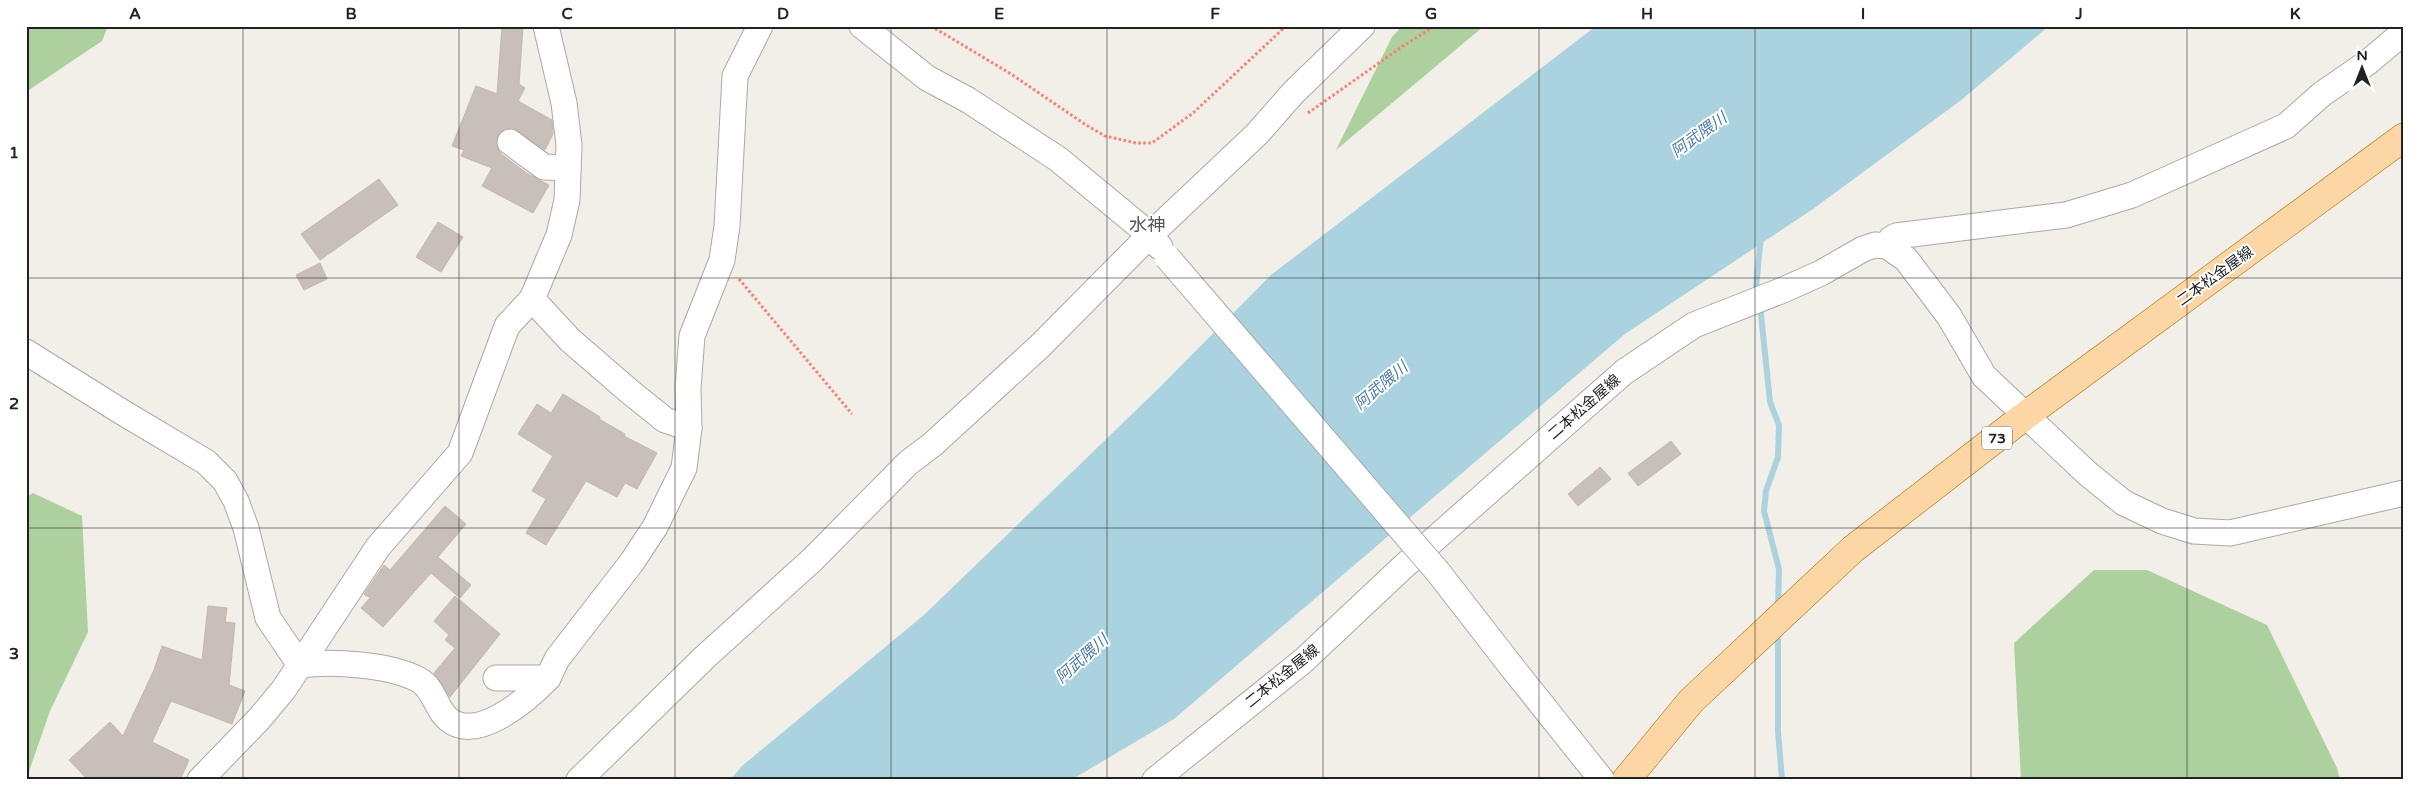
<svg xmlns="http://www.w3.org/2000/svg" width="2430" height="806" font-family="'Varela Round','Noto Sans JP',sans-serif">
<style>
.forest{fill:#add19e}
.water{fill:#aad3df}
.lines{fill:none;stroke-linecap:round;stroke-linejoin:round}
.stream{stroke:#aad3df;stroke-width:6}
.building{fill:#c7bfb8;stroke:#c4b6ab}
.minor-casing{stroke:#a9a9a9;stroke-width:27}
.major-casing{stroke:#a06b00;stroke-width:29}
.path{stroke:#fa8072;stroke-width:3;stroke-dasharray:2.5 2.5;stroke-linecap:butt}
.minor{stroke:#fff;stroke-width:25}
.major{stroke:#fcd6a4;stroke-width:28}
.minor-bridge-casing{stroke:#a9a9a9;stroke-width:27;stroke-linecap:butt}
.minor-bridge{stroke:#fff;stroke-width:25}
.grid{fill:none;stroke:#222;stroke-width:1;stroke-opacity:0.55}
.labels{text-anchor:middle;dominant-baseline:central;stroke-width:4;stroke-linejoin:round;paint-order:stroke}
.shield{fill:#fff;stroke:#646464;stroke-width:1}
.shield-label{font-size:14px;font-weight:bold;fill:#222}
.street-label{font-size:15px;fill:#222;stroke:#fff}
.water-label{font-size:16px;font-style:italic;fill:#4a7aab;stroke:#fff}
.quarter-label{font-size:18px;fill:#555;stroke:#fff}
.neatline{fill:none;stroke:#222;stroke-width:2}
.grid-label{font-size:16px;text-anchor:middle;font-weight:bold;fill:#222}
</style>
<rect width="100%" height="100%" fill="#f2efe9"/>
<g class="forest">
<path d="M26 26H108L102 41 26 92Z"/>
<path d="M1402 26H1484L1336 150 1392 37Z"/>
<path d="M33 493 82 516 88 632 50 711 26 780V497Z"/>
<path d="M2094 570H2147L2267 625 2337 768 2340 780H2021L2014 643Z"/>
</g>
<path class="water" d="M1596 26H2049L1960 101 1813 209 1625 334 1174 719 1071 780H730L742 766 925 614 1158 389 1271 275Z"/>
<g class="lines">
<g class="stream">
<path d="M1758 295 1756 287 1761 236"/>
<path d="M1760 305 1770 402 1779 425 1778 457 1766 491 1764 511 1779 569 1778 606"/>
<path d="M1778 631V731L1782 780"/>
</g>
</g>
<g class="building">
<path d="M502 26H523L519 84 525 88 518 101 552 120 553 134 545 150 512 128 504 129 496 140 497 147 501 154 528 174 549 185 533 213 482 186 492 168 461 156 464 150 452 146 476 86 497 94Z"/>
<path d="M379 179 398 205 320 260 301 234Z"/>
<path d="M438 222 463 237 441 272 416 257Z"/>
<path d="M320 263 327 279 304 290 296 275Z"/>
<path d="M563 394 600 417 599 419 625 434 624 436 657 453 637 489 625 483 617 497 586 481 546 545 526 533 546 499 532 491 553 456 518 434 537 404 551 413Z"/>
<path d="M1671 441 1681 454 1638 486 1628 473Z"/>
<path d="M1600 467 1611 479 1578 506 1568 494Z"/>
<path d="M445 506 466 524 438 557 471 585 460 598 431 573 383 627 361 608 370 598 364 594 384 565 390 570Z"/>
<path d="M455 596 500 634 450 697 434 673 455 648 445 640 449 635 434 621Z"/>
<path d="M208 606 227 608 225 622 235 623 229 685 245 691 232 724 171 701 152 742 189 760 180 780H88L69 760 110 722 123 736 154 670 162 646 202 660Z"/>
</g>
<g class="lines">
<g class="minor-casing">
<g id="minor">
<path d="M862 26 927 78 968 100 1058 159 1150 235 1160 247"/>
<path d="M510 142 544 167 568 168"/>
<path d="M1887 246 1891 239 1896 236 2066 215 2132 195 2286 126 2322 94 2367 63 2404 32"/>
<path d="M532 299 570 340 629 391 665 420 689 428"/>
<path d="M26 352 122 412 206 462 225 481 236 501 246 528 268 618 300 665C331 661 390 664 419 680 434 688 436 709 448 719 477 744 529 698 548 678"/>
<path d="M1438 572 1511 666 1602 780"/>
<path d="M496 678H548L557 659 632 562 655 527 684 468 689 428 688 388 692 336 722 260 727 226 735 76 760 26"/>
<path d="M200 780 259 719 284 689 378 547 460 453 507 326 532 299 559 235 567 200 569 145 564 103 546 26"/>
<path d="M579 780 705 657 812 560 908 463 933 444 1040 346 1150 235 1257 134 1293 93 1362 26"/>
<path d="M1155 780 1303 661 1403 567 1624 372 1694 325 1783 290 1821 273 1863 249 1875 245 1887 246 1906 259 1949 316 1984 376 2088 474 2124 503 2162 521 2194 531 2230 533 2404 493"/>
</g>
</g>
<g class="major-casing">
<path id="major" d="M1626 780 1691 701 1853 549 2026 415 2404 137"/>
</g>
<g class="path">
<path d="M931 26 1011 74 1086 125 1105 136 1136 143H1152L1193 113 1286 26"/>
<path d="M1308 113 1403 46 1435 26"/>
<path d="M739 279 852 414"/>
</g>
<use href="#minor" class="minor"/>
<use href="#major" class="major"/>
<g class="minor-bridge-casing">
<path id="minor-bridge" d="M1167 257 1438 572"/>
</g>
<use href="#minor-bridge" class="minor-bridge"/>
</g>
<path class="grid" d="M243 26V780M459 26V780M675 26V780M891 26V780M1107 26V780M1323 26V780M1539 26V780M1755 26V780M1971 26V780M2187 26V780M26 278H2404M26 528H2404"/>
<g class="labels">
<rect class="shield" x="1982" y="426.5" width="30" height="23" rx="4"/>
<g class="shield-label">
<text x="1997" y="438">73</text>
</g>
<g class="street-label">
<text transform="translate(2215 276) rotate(-36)">二本松金屋線</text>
<text transform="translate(1584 407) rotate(-41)">二本松金屋線</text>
<text transform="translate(1282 676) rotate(-39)">二本松金屋線</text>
</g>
<g class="water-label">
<text transform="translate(1699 135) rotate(-36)">阿武隈川</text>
<text transform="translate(1381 386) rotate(-40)">阿武隈川</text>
<text transform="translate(1082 659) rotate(-41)">阿武隈川</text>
</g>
<g class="quarter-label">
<text x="1147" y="225">水神</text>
</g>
</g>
<rect width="2430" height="806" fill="none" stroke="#ffffff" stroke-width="55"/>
<g transform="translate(2362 68)" stroke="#ffffff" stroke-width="4" paint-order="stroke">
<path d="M0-4L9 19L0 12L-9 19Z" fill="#222222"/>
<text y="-8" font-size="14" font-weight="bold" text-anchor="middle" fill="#222222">N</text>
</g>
<rect x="28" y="28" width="2374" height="750" class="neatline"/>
<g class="grid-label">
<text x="135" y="19">A</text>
<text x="351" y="19">B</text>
<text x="567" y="19">C</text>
<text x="783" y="19">D</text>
<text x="999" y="19">E</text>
<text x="1215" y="19">F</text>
<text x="1431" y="19">G</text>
<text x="1647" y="19">H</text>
<text x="1863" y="19">I</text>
<text x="2079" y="19">J</text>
<text x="2295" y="19">K</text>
<text x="14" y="158">1</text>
<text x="14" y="409">2</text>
<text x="14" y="659">3</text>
</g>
</svg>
